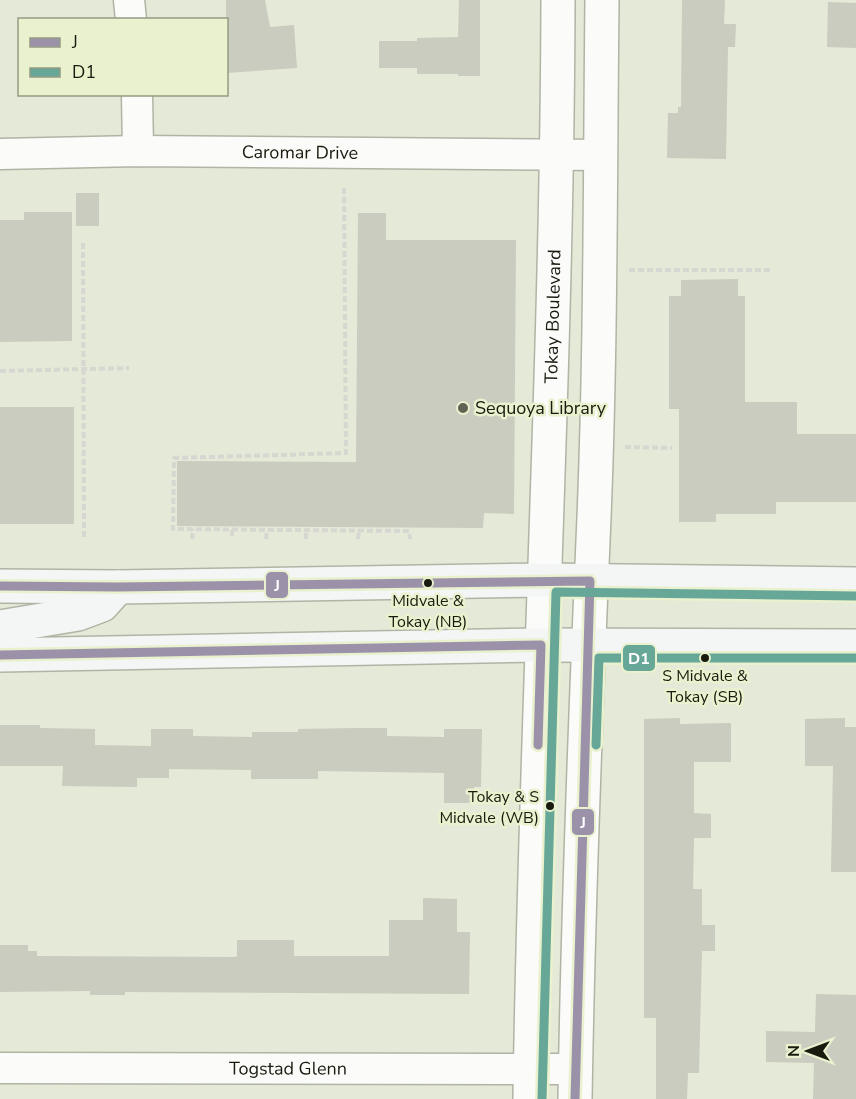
<svg xmlns="http://www.w3.org/2000/svg" width="856" height="1099" font-family="'Nunito Sans',sans-serif">
<style>
.building{fill:#c9ccbe}
.lines{fill:none;stroke-linecap:round;stroke-linejoin:round}
.minor-casing{stroke:#b0b4a5;stroke-width:33}
.tertiary-casing{stroke:#b0b4a5;stroke-width:36}
.secondary-casing{stroke:#b0b4a5;stroke-width:36}
.path{stroke:#d6d7d1;stroke-width:4;stroke-dasharray:6 3;stroke-linecap:butt}
.minor{stroke:#fbfcf9;stroke-width:30}
.tertiary{stroke:#fbfcf9;stroke-width:33}
.secondary{stroke:#f4f6f6;stroke-width:33}
.bus-1-casing{stroke:#e9f1cf;stroke-width:14}
.bus-2-casing{stroke:#e9f1cf;stroke-width:14}
.bus-1{stroke:#9b92aa;stroke-width:9}
.bus-2{stroke:#67a797;stroke-width:9}
.poi-dot{fill:#606354;stroke:#e9f1cf;stroke-width:2}
.bus-dot{fill:#181b0e;stroke:#e9f1cf;stroke-width:2}
.labels{text-anchor:middle;dominant-baseline:central;stroke-width:5;stroke-linejoin:round;paint-order:stroke}
.bus-label{font-size:16px;fill:#181b0e;stroke:#e9f1cf}
.street-label{font-size:18px;fill:#181b0e;stroke:#e9f1cf}
.poi-label{font-size:18px;fill:#181b0e;stroke:#e9f1cf;text-anchor:start}
.line-badge{stroke:#e9f1cf;stroke-width:2}
.badge-label{font-size:16px;text-anchor:middle;font-weight:bold;fill:#fff}
</style>
<rect width="100%" height="100%" fill="#e5e9d7"/>
<g class="building">
<path d="M226 0H265L270 27 294 25 297 68 226 73Z"/>
<path d="M459 0H480V76H458V74H417V68H379V41H417V38L458 37Z"/>
<path d="M682 0H725L724 24H736L735 47H728L726 159 667 158 668 113H678V107H681Z"/>
<path d="M828 2 856 3V48L827 47Z"/>
<rect x="76" y="193" width="23" height="33"/>
<path d="M24 212H72V341L0 342V220H24Z"/>
<path d="M358 213H386V240H516L514 514 484 513 483 528 177 526V461L356 462Z"/>
<path d="M738 279V296H745V402H797V434H856V502H776V514H716V522H679V409H669V296H681V280Z"/>
<rect x="0" y="407" width="74" height="117"/>
<path d="M680 718V724L731 723V762H694V813L711 814V838H694L693 889H702V925H715V951H702L699 1073H688L687 1099H656V1018H644V719Z"/>
<path d="M845 718V727H856V872H831L833 766H805V719Z"/>
<path d="M0 725H40V728L95 729V745L151 746V729H193V736L252 737V732H298V729L357 728H387V736L444 737V729H482L481 787H474V803H444V773L318 771V779H251V770L169 769V778H137V787L62 786 63 766H0Z"/>
<path d="M423 898 457 899V932H470L469 994 125 992V995H90V991L0 992V945H28V951H37V956L235 957 237 956V940H294V956H389V920H423Z"/>
<path d="M816 994 856 995V1099H813L814 1063 766 1062V1031L815 1032Z"/>
</g>
<g class="lines">
<g class="minor-casing">
<g id="minor">
<path d="M129 0 131 20"/>
<path d="M137 94 138 151"/>
<path id="s1" d="M0 154 138 151 600 155"/>
<path id="s2" d="M0 1068 575 1069"/>
</g>
</g>
<g class="tertiary-casing">
<g id="tertiary">
<path id="s3" d="M530 1099C535 732 557 367 558 0"/>
<path d="M575 1099C578 913 585 727 593 541 601 361 600 180 602 0"/>
</g>
</g>
<g class="secondary-casing">
<g id="secondary">
<path d="M0 586 118 587 544 580 856 584"/>
<path d="M0 627 78 614 102 605 118 587"/>
<path d="M0 655 541 645 856 646"/>
</g>
</g>
<g class="path">
<path d="M344 188 346 453 174 458 173 529 409 531 410 539"/>
<path d="M83 243 84 539"/>
<path d="M629 270H773"/>
<path d="M0 371 129 368"/>
<path d="M625 447 672 448"/>
<path d="M232 530V539"/>
<path d="M192 539 193 529"/>
<path d="M266 539 267 530"/>
<path d="M306 539V530"/>
<path d="M358 539 359 530"/>
</g>
<use href="#minor" class="minor"/>
<use href="#tertiary" class="tertiary"/>
<use href="#secondary" class="secondary"/>
<g class="bus-1-casing">
<g id="bus-1">
<path d="M0 586 118 587 590 581 575 1099"/>
<path d="M0 655 541 645 538 745"/>
</g>
</g>
<g class="bus-2-casing">
<g id="bus-2">
<path d="M596 745 599 658H856"/>
<path d="M542 1099 556 592 856 596"/>
</g>
</g>
<use href="#bus-1" class="bus-1"/>
<use href="#bus-2" class="bus-2"/>
</g>
<circle class="poi-dot" cx="463" cy="408" r="6"/>
<g class="bus-dot">
<circle cx="428" cy="583" r="5"/>
<circle cx="705" cy="658" r="5"/>
<circle cx="550" cy="806" r="5"/>
</g>
<g class="labels">
<g class="bus-label">
<text x="428" y="601">Midvale &amp;<tspan x="428" dy="21">Tokay (NB)</tspan></text>
<text x="705" y="676">S Midvale &amp;<tspan x="705" dy="21">Tokay (SB)</tspan></text>
<text x="539" y="797" text-anchor="end">Tokay &amp; S<tspan x="539" dy="21">Midvale (WB)</tspan></text>
</g>
<g class="street-label">
<text stroke="none"><textPath href="#s1" startOffset="300">Caromar Drive</textPath></text>
<text stroke="none"><textPath href="#s3" startOffset="783">Tokay Boulevard</textPath></text>
<text stroke="none"><textPath href="#s2" startOffset="288">Togstad Glenn</textPath></text>
</g>
<g class="poi-label">
<text x="475" y="408">Sequoya Library</text>
</g>
</g>
<g class="line-badge">
<rect x="265" y="571" width="24" height="28" rx="6" fill="#9b92aa"/>
<rect x="622" y="644" width="34" height="28" rx="6" fill="#67a797"/>
<rect x="571" y="808" width="24" height="28" rx="6" fill="#9b92aa"/>
</g>
<g class="badge-label">
<text x="277" y="591">J</text>
<text x="639" y="664">D1</text>
<text x="583" y="828">J</text>
</g>
<rect x="18" y="18" width="210" height="78" fill="#e9f1cf" stroke="#959b82" stroke-width="1.5"/>
<rect x="30" y="38" width="30" height="9" fill="#9b92aa" stroke="#959b82" stroke-width="1.5"/>
<text x="72" y="48" font-size="18" fill="#181b0e">J</text>
<rect x="30" y="68" width="30" height="9" fill="#67a797" stroke="#959b82" stroke-width="1.5"/>
<text x="72" y="78" font-size="18" fill="#181b0e">D1</text>
<g transform="translate(808 1051) rotate(270)" stroke="#e9f1cf" stroke-width="4.5" paint-order="stroke">
<path d="M0-4.5L10 22L0 15L-10 22Z" fill="#181b0e"/>
<text y="-9" font-size="16" font-weight="bold" text-anchor="middle" fill="#181b0e">N</text>
</g>
</svg>
